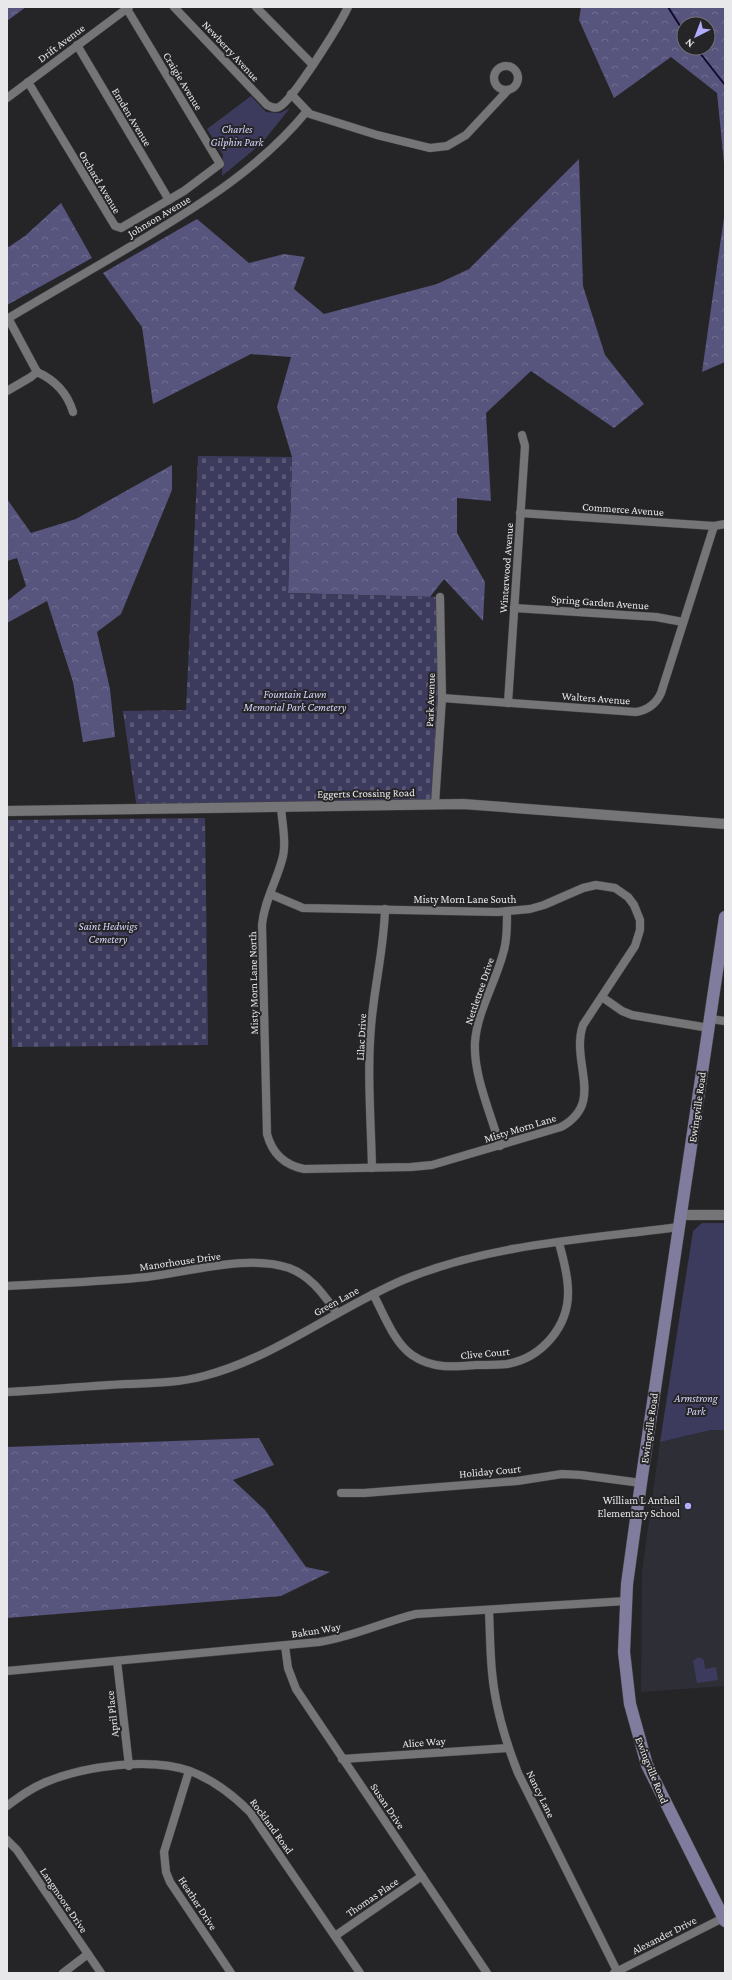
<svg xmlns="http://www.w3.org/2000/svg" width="732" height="1980" font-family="'Crimson Pro',serif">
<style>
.built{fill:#2e2e36}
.forest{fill:url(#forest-crowns);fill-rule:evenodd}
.cemetery{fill:url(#cemetery-stones)}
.green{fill:#3d3b5d}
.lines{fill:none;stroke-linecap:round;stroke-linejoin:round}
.stream{stroke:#100b2c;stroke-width:2}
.minor-casing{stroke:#424244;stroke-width:9}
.tertiary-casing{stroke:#424244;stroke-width:11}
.secondary-casing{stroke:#424244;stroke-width:13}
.minor{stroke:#757578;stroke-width:8}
.tertiary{stroke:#757578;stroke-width:10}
.secondary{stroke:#7f7c9d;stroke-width:12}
.poi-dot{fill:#b1adfa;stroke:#252527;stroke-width:1.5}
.labels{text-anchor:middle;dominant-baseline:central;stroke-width:4;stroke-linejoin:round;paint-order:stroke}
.street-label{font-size:11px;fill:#e8e8ea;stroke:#252527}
.park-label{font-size:11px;font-style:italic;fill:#d4d4fd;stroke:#252527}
.poi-label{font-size:11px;fill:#e8e8ea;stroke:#252527;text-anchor:end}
</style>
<defs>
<pattern id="forest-crowns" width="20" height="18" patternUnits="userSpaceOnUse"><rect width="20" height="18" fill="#57547d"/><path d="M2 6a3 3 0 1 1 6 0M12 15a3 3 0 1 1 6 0" fill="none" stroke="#6f6d90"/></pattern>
<pattern id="cemetery-stones" width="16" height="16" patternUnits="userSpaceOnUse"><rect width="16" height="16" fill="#3d3b5d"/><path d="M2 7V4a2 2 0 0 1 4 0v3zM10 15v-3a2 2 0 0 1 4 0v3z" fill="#595774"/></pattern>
</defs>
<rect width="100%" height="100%" fill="#252527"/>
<path class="built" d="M711 1430H725V1686L641 1692 642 1571 660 1442Z"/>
<g class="forest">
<path d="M7 7H26L7 21Z"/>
<path d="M581 7H725V173L717 93 671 57 614 98 579 20ZM684 24H708V48H684Z"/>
<path d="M579 159 583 286 605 355 644 404 614 428 531 371 486 413 491 501 457 498V533L485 582 483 621 444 579 430 597 288 593 292 457 277 407 291 357 251 354 153 404 142 327 103 273 197 219 249 263 284 254 305 257 294 289 324 314 437 284 469 269Z"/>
<path d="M61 203 92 258 7 305V248L25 236Z"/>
<path d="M725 210V362L702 372Z"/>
<path d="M172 465V490L121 614 97 632 110 689 115 737 83 742 73 682 47 601 7 623V601L26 586 17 558 7 561V499L31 533 76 519Z"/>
<path d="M259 1438 274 1465 233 1480 265 1510 306 1567 330 1572 281 1596 7 1618V1447Z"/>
</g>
<g class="cemetery">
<path d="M198 456 292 457 288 593 440 597 442 698 435 804 137 809 123 711 186 710Z"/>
<path d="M205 818 208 1045 12 1047 8 820Z"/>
</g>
<g class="green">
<path d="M251 96 266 112 280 113 290 108 262 143 222 176 223 155 207 129Z"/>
<path d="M702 1223H725V1430H711L660 1442 693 1231Z"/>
<path d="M698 1657 704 1660 705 1669 716 1667 718 1680 697 1683 693 1661Z"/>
</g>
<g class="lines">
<g class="stream">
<path d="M668 7 684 32"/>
<path d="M696 48 725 85"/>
</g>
<g class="minor-casing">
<g id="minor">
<path d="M174 7 267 105C271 107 275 109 279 107 293 100 340 24 348 7"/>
<path d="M256 7 313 65"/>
<path d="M77 45 169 200"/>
<circle cx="506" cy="78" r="12"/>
<path d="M28 82 115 226 121 228 184 191 220 164 127 9"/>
<path d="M291 94 310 114 377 135 430 148 447 146 466 135 508 90"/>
<path d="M7 98 129 7"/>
<path d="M8 318 37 372"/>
<path d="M7 319C52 292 98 266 143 239 203 203 262 166 307 111"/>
<path d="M37 372C55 380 67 392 73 412"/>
<path d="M7 391 31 377 37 372"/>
<path d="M520 513 714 526 725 524"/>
<path d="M514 608 656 617 683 622"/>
<path d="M442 698 636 712C648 710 656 704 661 693L714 526"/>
<path d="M508 703 525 446 522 435"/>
<path d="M435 804 442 698 440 597"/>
<path d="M270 894 303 908 498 912 530 909 544 905 583 888 596 885 615 888 628 897 634 905 640 920V930L635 946 583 1025C570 1063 606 1102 561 1127L432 1165 411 1167 304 1169C284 1165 272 1153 267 1134L262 925C264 902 276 882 282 860 287 844 282 823 281 807"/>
<path d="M602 997 622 1011 632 1015 709 1028"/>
<path d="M710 1019 725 1021"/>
<path d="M500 1146C491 1114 473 1075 475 1042 477 1013 494 985 502 957 507 943 507 927 507 912"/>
<path d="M372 1168C371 1121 367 1073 371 1027 374 987 384 949 385 909"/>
<path d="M7 1286C54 1283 100 1282 147 1277 190 1272 247 1254 289 1268 311 1276 323 1294 337 1313"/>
<path d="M373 1294C384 1314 393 1341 412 1355 432 1369 454 1367 477 1365 487 1365 497 1365 507 1364 542 1358 569 1326 568 1291 568 1274 563 1258 559 1243"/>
<path d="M7 1392C47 1390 87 1386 127 1384 153 1383 178 1383 204 1376 276 1357 335 1309 403 1280 490 1244 587 1239 679 1227"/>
<path d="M341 1493H364L517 1481 562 1474 581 1475 641 1483"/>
<path d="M489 1611C490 1631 490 1652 492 1672 495 1707 505 1740 518 1773L618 1973"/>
<path d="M285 1646 288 1668 296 1689 487 1973"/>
<path d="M117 1661 129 1766"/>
<path d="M7 1671 319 1642C353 1637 383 1622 416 1614L626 1601"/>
<path d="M342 1759 508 1748"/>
<path d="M189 1771 164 1852 166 1872 170 1882 231 1973"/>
<path d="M7 1806C19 1797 31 1788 46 1782 84 1766 150 1757 190 1771 214 1780 232 1794 250 1812L360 1973"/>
<path d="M7 1840 17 1850 101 1973"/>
<path d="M335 1936 422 1876"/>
<path d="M63 1973 88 1954"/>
<path d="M614 1973 725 1917"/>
</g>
</g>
<g class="tertiary-casing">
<g id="tertiary">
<path d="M7 811 463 804 725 824"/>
<path d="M681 1215H725"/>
</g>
</g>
<g class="secondary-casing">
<path id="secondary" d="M725 917 641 1483 627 1584 624 1652 630 1704 647 1765 725 1921"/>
</g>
<use href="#minor" class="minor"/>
<use href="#tertiary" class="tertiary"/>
<use href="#secondary" class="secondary"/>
</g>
<circle class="poi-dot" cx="688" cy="1506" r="4"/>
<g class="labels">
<g class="street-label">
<text transform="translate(61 43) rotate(-37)">Drift Avenue</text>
<text transform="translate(231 51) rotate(47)">Newberry Avenue</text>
<text transform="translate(183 81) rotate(59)">Craigie Avenue</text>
<text transform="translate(132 117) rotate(59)">Emden Avenue</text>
<text transform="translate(100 182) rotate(59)">Orchard Avenue</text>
<text transform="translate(159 216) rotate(-31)">Johnson Avenue</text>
<text transform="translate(623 509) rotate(4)">Commerce Avenue</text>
<text transform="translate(506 568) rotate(-86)">Winterwood Avenue</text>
<text transform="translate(600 602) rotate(4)">Spring Garden Avenue</text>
<text transform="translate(596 698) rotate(4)">Walters Avenue</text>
<text transform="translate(430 700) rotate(-88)">Park Avenue</text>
<text transform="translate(366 793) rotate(-1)">Eggerts Crossing Road</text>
<text x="465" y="899">Misty Morn Lane South</text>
<text transform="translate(253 983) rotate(-91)">Misty Morn Lane North</text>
<text transform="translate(479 991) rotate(-71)">Nettletree Drive</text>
<text transform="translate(361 1037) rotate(-87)">Lilac Drive</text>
<text transform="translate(697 1107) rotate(-82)">Ewingville Road</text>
<text transform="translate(520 1128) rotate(-17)">Misty Morn Lane</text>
<text transform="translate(180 1261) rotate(-8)">Manorhouse Drive</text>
<text transform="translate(336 1301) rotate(-29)">Green Lane</text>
<text transform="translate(485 1353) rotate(-5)">Clive Court</text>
<text transform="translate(649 1428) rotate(-82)">Ewingville Road</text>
<text transform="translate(490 1471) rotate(-5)">Holiday Court</text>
<text transform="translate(316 1630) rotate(-9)">Bakun Way</text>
<text transform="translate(112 1714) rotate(-96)">April Place</text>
<text transform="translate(424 1742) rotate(-4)">Alice Way</text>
<text transform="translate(652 1770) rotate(68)">Ewingville Road</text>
<text transform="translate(541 1794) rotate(64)">Nancy Lane</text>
<text transform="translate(388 1806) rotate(56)">Susan Drive</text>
<text transform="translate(272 1826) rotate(54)">Rockland Road</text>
<text transform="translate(372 1897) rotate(-34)">Thomas Place</text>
<text transform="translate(64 1900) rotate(56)">Langmoore Drive</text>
<text transform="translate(198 1903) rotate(57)">Heather Drive</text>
<text transform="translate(664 1935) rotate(-27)">Alexander Drive</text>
</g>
<g class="park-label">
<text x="237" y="129">Charles<tspan x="237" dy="13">Gilphin Park</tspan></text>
<text x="295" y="694">Fountain Lawn<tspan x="295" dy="13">Memorial Park Cemetery</tspan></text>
<text x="108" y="926">Saint Hedwigs<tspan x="108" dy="13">Cemetery</tspan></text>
<text x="696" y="1398">Armstrong<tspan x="696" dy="13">Park</tspan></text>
</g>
<g class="poi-label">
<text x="680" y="1500">William L Antheil<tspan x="680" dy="13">Elementary School</tspan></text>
</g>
</g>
<rect width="732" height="1980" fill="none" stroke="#e8e8ea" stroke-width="16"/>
<g transform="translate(696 36) rotate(222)"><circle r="19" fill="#252527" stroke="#737375"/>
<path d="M0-3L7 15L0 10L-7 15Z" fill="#b1adfa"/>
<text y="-6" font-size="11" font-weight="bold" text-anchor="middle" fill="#e8e8ea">N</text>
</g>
</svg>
